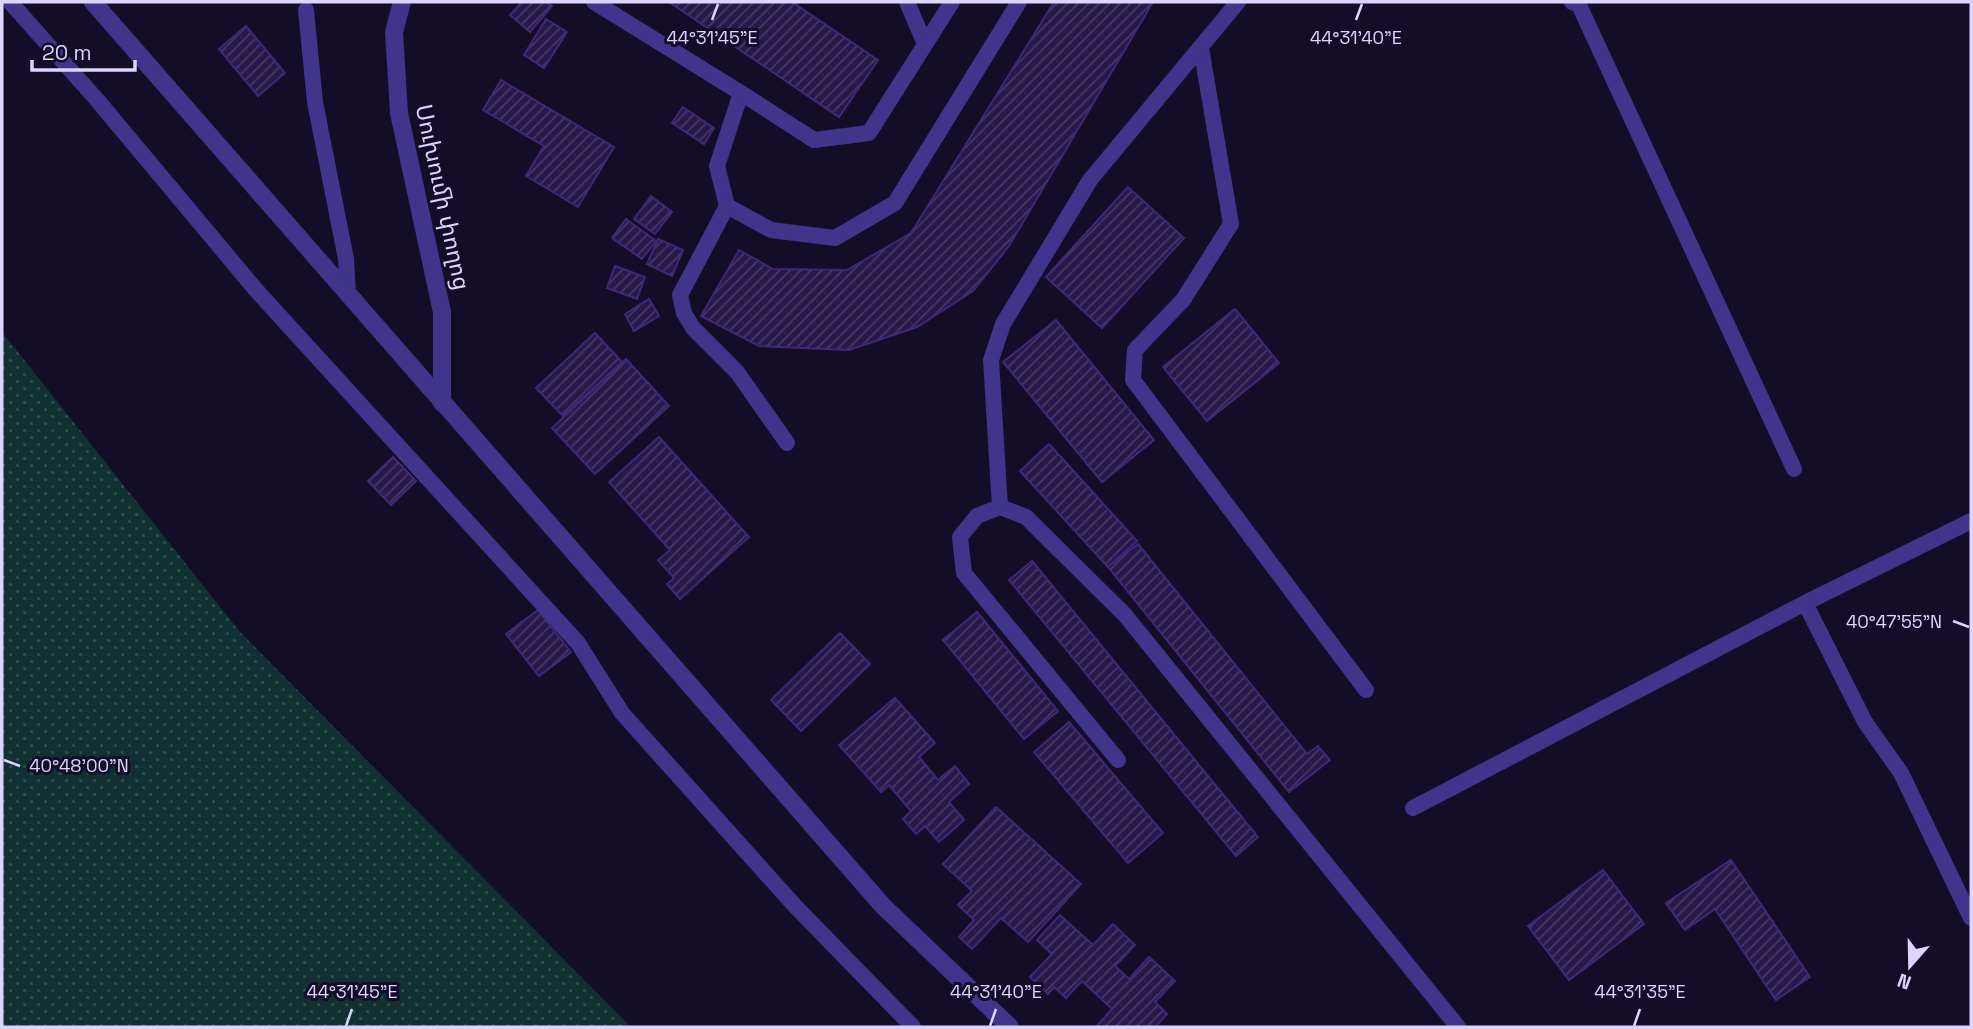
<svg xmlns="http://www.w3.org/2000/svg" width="1973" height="1029" font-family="'Space Grotesk','Noto Sans Armenian',sans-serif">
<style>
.grass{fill:url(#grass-dots)}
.building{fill:url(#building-hatch);stroke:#3f2878;stroke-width:2}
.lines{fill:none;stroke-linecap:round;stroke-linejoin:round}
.lane{stroke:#40348b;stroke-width:16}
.street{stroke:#40348b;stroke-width:18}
.ticks{fill:none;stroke:#ddd4ff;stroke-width:2.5}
.labels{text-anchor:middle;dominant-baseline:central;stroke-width:6;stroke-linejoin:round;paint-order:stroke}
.street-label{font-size:23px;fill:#ddd4ff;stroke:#140d28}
.ticks-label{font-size:18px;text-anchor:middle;fill:#ddd4ff;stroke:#140d28;stroke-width:6;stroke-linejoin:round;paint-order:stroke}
</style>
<defs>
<pattern id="grass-dots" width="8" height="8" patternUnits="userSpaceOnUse" patternTransform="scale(1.75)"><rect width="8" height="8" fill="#103032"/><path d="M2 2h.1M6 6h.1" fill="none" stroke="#324d51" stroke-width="1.8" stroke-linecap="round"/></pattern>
<pattern id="building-hatch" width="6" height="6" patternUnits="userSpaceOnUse" patternTransform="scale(1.75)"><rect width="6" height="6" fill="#27184a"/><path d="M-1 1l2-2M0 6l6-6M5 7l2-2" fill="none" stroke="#463965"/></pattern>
</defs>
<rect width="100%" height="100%" fill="#140d28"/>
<path class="grass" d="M2 332 240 632 631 1027H2Z"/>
<g class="building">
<path d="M522 2H546L552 6 530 32 510 15Z"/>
<path d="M669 2H792L878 60 839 117Z"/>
<path d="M1054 2H1153L1009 246 973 291 917 327 849 350 759 346 701 316 739 250 773 269 847 270 911 233Z"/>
<path d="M546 19 567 32 544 68 524 55Z"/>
<path d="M246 26 285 73 258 96 219 49Z"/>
<path d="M501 80 614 147 578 207 526 176 544 146 483 110Z"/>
<path d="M683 107 714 128 704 144 672 123Z"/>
<path d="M1128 187 1184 238 1102 328 1046 277Z"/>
<path d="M651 196 672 212 655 234 634 219Z"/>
<path d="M626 219 656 241 642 259 612 238Z"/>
<path d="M658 239 683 250 672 276 647 264Z"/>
<path d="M615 266 645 277 637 299 607 288Z"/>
<path d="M649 299 659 316 634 331 625 314Z"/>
<path d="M1235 309 1279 363 1207 421 1163 367Z"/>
<path d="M1056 320 1154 440 1102 482 1003 362Z"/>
<path d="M595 333 622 362 563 416 536 388Z"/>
<path d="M626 359 669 406 595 474 552 428Z"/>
<path d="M659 437 749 537 680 599 667 584 674 578 658 560 670 550 609 482Z"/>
<path d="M1049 444 1137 541 1108 567 1020 471Z"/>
<path d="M393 457 416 481 391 505 368 481Z"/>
<path d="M1138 544 1307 754 1318 746 1330 760 1289 792 1108 567Z"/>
<path d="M1032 561 1258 837 1236 856 1009 580Z"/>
<path d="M538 610 571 652 539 676 506 634Z"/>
<path d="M977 612 1058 711 1024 739 943 640Z"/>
<path d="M840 633 870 664 801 731 771 700Z"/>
<path d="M895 698 935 743 919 757 938 780 955 766 969 784 949 802 964 820 939 842 925 826 916 834 903 819 911 811 889 785 881 792 839 745Z"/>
<path d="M1069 722 1163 833 1128 863 1034 752Z"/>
<path d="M996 807 1081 884 1028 942 1001 918 972 949 959 937 974 920 958 905 972 891 943 864Z"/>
<path d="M1731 860 1810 977 1776 1000 1715 909 1685 930 1666 903Z"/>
<path d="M1603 870 1644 924 1569 980 1528 926Z"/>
<path d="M1060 915 1093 945 1113 924 1135 945 1115 966 1129 979 1149 957 1175 981 1155 1002 1167 1014 1155 1027H1096L1112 1009 1082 981 1066 998 1054 987 1048 994 1030 977 1052 954 1037 940Z"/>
</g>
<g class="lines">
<g class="lane">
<path d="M10 2 98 101 256 290 578 643 622 713 795 906 913 1027"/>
<path d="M594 2 741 93 717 166 727 206 771 230 835 238 895 203 1019 2"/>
<path d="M907 2 925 44"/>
<path d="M1572 2 1579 5 1794 469"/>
<path d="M306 10 315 102 346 259 348 294"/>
<path d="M1201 48 1231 224 1183 300 1135 350 1133 380 1366 690"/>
<path d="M741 93 814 140 869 133 952 2"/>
<path d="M727 206 680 295 684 313 693 328 737 372 787 443"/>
<path d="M1000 507 1026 517 1125 615 1458 1027"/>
<path d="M1805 603 1865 722 1901 773 1971 918"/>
<path d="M1118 760 964 573 960 537 977 516 1000 507 991 360 1003 324 1090 180 1238 2"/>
<path d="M1413 808 1805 603 1971 521"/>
</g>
<g class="street">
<path d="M93 2 883 906 1010 1027"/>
<path d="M402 2 394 32 399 113 442 312V403"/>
</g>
</g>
<path class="ticks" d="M712 20 718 4M1356 20 1362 4M1953 621 1969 627M4 760 20 766M346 1026 352 1009M990 1026 996 1009M1634 1026 1640 1009"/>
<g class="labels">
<g class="street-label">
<text transform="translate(443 197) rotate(78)">Սուխումի փողոց</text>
</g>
</g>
<g class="ticks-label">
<text x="712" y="44">44°31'45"E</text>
<text x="1356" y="44">44°31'40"E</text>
<text x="1894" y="628">40°47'55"N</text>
<text x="79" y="772">40°48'00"N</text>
<text x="352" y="998">44°31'45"E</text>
<text x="996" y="998">44°31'40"E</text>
<text x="1640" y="998">44°31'35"E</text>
</g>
<rect width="1973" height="1029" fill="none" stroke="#ddd4ff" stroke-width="7"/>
<g transform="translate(1910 966) rotate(200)" stroke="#140d28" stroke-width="5" paint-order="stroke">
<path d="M0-5L12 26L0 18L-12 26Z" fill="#ddd4ff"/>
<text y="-10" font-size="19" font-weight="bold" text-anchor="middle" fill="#ddd4ff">N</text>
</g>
<path d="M32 60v10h103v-10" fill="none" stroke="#ddd4ff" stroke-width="3.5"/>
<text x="42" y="60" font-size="21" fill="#ddd4ff" stroke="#140d28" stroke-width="5" paint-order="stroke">20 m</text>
</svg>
